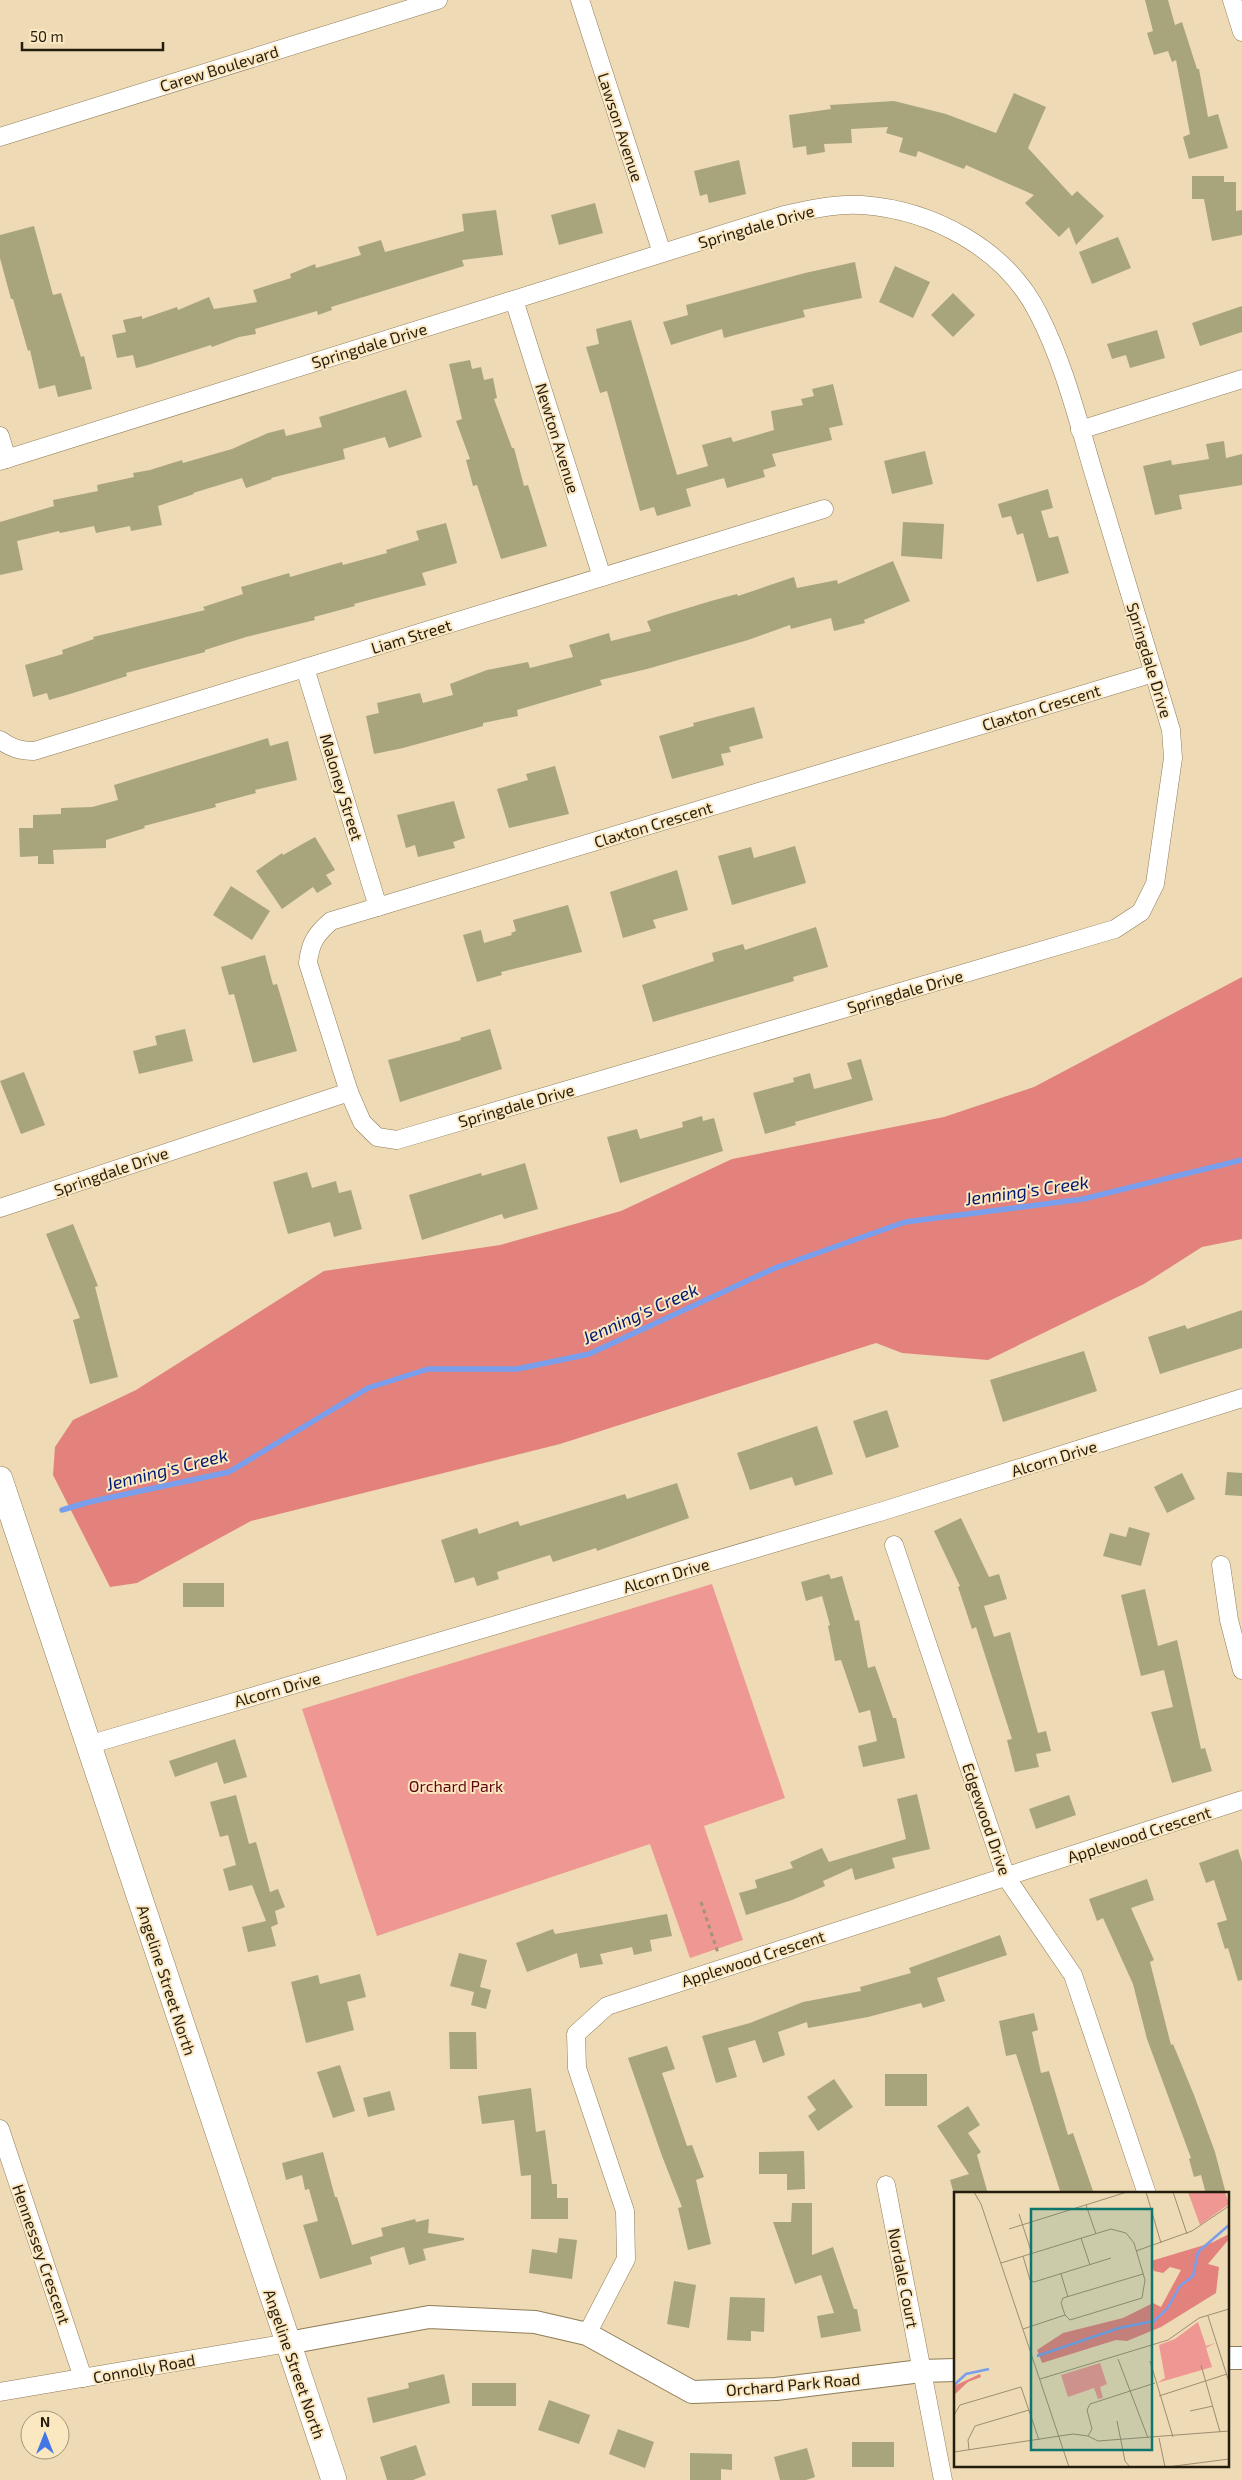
<svg xmlns="http://www.w3.org/2000/svg" width="1242" height="2480" font-family="'Exo 2',sans-serif">
<style>
.green{fill:#ef9792}
.forest{fill:#e3827d}
.lines{fill:none;stroke-linecap:round;stroke-linejoin:round}
.stream{stroke:#799fec;stroke-width:5.5}
.building{fill:#a8a57d}
.minor-casing{stroke:#8f7d59;stroke-width:19}
.tertiary-casing{stroke:#8f7d59;stroke-width:24}
.secondary-casing{stroke:#8f7d59;stroke-width:26}
.path{stroke:#a39477;stroke-width:3;stroke-dasharray:4 4;stroke-linecap:butt}
.minor{stroke:#fff;stroke-width:18}
.tertiary{stroke:#fff;stroke-width:22}
.secondary{stroke:#fff;stroke-width:25}
.labels{text-anchor:middle;dominant-baseline:central;stroke-width:4;stroke-linejoin:round;paint-order:stroke}
.street-label{font-size:16px;fill:#241d0e;stroke:#fbe7c0}
.park-label{font-size:16px;fill:#60050f;stroke:#fbe7c0}
.water-label{font-size:18px;font-style:italic;fill:#001a71;stroke:#fbe7c0}
.inset-river{fill:none;stroke:#799fec;stroke-width:2.5}
.inset-road{fill:none;stroke:#9d8e72;stroke-width:1}
.view{fill:#0f766e;fill-opacity:0.15;stroke:#0f766e;stroke-width:2.5}
.inset-edge{fill:none;stroke:#241d0e;stroke-width:2.5}
</style>
<rect width="100%" height="100%" fill="#eedab4"/>
<path class="green" d="M712 1584 785 1798 704 1826 743 1940 690 1958 650 1844 377 1936 302 1709Z"/>
<path class="forest" d="M1242 977V1239L1202 1247 1144 1284 988 1360 902 1353 876 1343 560 1444 251 1521 137 1583 110 1587 53 1475 55 1447 73 1420 136 1390 324 1271 500 1245 621 1211 732 1159 944 1117 1034 1087Z"/>
<g class="lines">
<path class="stream" d="M62 1510 89 1502 229 1472 368 1388 428 1369H517L589 1354 775 1268 905 1222 1083 1199 1242 1160"/>
</g>
<g class="building">
<path d="M1145 0H1168L1175 25 1182 22 1197 69H1199L1208 117 1218 114 1228 148 1189 159 1183 137 1190 134 1176 60 1172 62 1168 51 1154 55 1147 33 1153 31Z"/>
<path d="M1014 93 1046 107 1028 148 1072 196 1077 191 1104 216 1076 245 1069 227 1059 237 1025 203 1034 195 966 165 964 169 918 151 916 157 899 152 903 138 886 133 888 127 851 129 852 143 824 144 825 152 807 155 806 146 793 148 789 115 831 109 830 105 894 101 946 114 996 133Z"/>
<path d="M739 160 746 194 709 203 707 194 700 196 694 171Z"/>
<path d="M1192 176H1224V182H1236V211L1242 210V235L1212 241 1204 199H1192Z"/>
<path d="M595 203 603 233 559 245 551 215Z"/>
<path d="M496 210 503 255 462 260 464 266 331 307 332 310 318 315 317 311 255 329 256 334 239 337 212 347 211 345 148 365 136 368 133 355 117 358 112 335 126 332 123 320 142 316V319L177 307 178 310 209 297 214 309 257 302 253 290 291 278 290 274 315 264 316 268 361 255 358 247 381 240 385 252 464 231 462 214Z"/>
<path d="M34 226 53 295 61 293 81 357 84 356 92 389 58 397 55 385 39 389 30 350 28 351 13 299H11L0 258V235Z"/>
<path d="M1118 237 1131 268 1092 284 1079 252Z"/>
<path d="M855 262 862 298 803 310 805 317 761 328 724 338 722 329 671 345 663 322 688 315 686 305 805 273Z"/>
<path d="M895 266 930 282 913 318 879 302Z"/>
<path d="M953 293 975 315 953 337 931 315Z"/>
<path d="M1242 306V332L1200 346 1192 323Z"/>
<path d="M631 320 677 475 708 466 702 445 731 437 733 442 774 430 771 411 803 405 801 399 814 396 812 389 833 384 843 425 829 428 832 440 772 454 776 466 763 470 765 477 727 488 724 478 686 489 691 506 657 516 654 507 640 511 607 391 600 393 586 347 599 344 596 329Z"/>
<path d="M1157 330 1165 358 1130 368 1126 355 1112 359 1107 344Z"/>
<path d="M470 360 472 369 481 367 484 380 493 378 497 398 494 399 512 448H514L524 486 528 485 547 546 501 559 477 485 473 486 466 460 470 459 456 421 462 419 449 364Z"/>
<path d="M406 390 422 437 389 448 385 437 343 449 345 459 271 478 272 479 246 488 242 478 193 493 194 494 158 506 162 525 131 531 130 526 96 533 94 526 60 533 59 531 17 541 23 570 0 575V522L54 506 53 500 98 491 97 485 134 477 133 473 150 470 182 460 183 463 232 449 268 433 284 429 286 436 322 427 319 417Z"/>
<path d="M1224 441 1226 458 1242 454V485L1179 495 1182 509 1155 515 1143 466 1171 460 1172 465 1209 459 1206 444Z"/>
<path d="M925 451 933 484 892 494 884 461Z"/>
<path d="M1048 489 1053 508 1041 511 1049 538 1058 536 1069 573 1037 582 1023 533 1017 535 1011 516 1002 518 998 504Z"/>
<path d="M903 522 944 524 942 559 901 556Z"/>
<path d="M446 523 457 563 422 573 426 585 354 604 355 606 314 617 315 620 246 637 205 650V652L126 673 127 676 70 694 49 700 47 693 33 697 25 665 63 654 62 650 94 639 93 637 205 610 203 607 243 594 241 587 289 573 290 577 342 562 343 565 387 553 386 550 419 540 416 531Z"/>
<path d="M893 561 910 601 864 620 865 623 834 631 831 618 791 629 790 625 748 640 647 669 600 680 602 685 517 710 518 716 483 723V726L403 748 374 754 366 716 379 713 377 703 420 693 423 703 453 695 450 684 487 670 528 662 530 668 573 657 569 645 609 633 611 641 651 631 647 621 665 615 711 601 737 594 738 596 794 577 797 588 837 580 838 584Z"/>
<path d="M754 707 763 738 729 747 731 752 721 754 724 765 672 779 659 736 694 726 693 723Z"/>
<path d="M268 738 270 746 288 741 297 780 255 790 256 793 215 804 216 807 144 826 145 828 106 840V848L53 850 54 864H38V856L20 857 19 828H33V815L61 814V808L92 807 118 800 114 785Z"/>
<path d="M555 766 569 814 509 828 497 789 528 780 526 774Z"/>
<path d="M454 801 465 838 453 842 455 848 418 857 415 845 406 848 397 815Z"/>
<path d="M315 837 335 870 326 875 332 884 317 893 313 887 282 909 256 871 282 853 283 855Z"/>
<path d="M795 846 806 883 732 905 718 856 751 847 754 858Z"/>
<path d="M677 870 688 910 653 920 656 928 623 938 610 892Z"/>
<path d="M231 886 270 911 252 940 213 915Z"/>
<path d="M568 905 582 952 501 972 502 975 477 982 463 935 481 930 484 943 512 935 511 933 516 931 513 920Z"/>
<path d="M816 927 828 967 793 977 794 981 653 1022 642 985 714 961 712 953 743 944 745 950Z"/>
<path d="M265 955 273 985 277 984 297 1051 253 1063 234 994 229 995 221 967Z"/>
<path d="M185 1029 193 1061 139 1074 133 1051 157 1045 155 1036Z"/>
<path d="M490 1029 502 1069 400 1102 388 1060 461 1040 460 1038Z"/>
<path d="M861 1059 873 1100 795 1122 796 1125 765 1134 753 1093 794 1082 793 1078 810 1073 814 1089 852 1079 847 1063Z"/>
<path d="M24 1072 45 1125 21 1134 0 1081Z"/>
<path d="M702 1116 703 1121 714 1118 723 1151 620 1183 607 1137 637 1129 640 1139 683 1127 682 1122Z"/>
<path d="M525 1163 538 1209 504 1219 502 1214 422 1240 409 1195 481 1173 482 1176Z"/>
<path d="M307 1172 312 1188 336 1181 339 1193 351 1190 362 1229 334 1237 330 1222 288 1234 273 1182Z"/>
<path d="M73 1224 98 1286 95 1287 118 1377 90 1384 73 1320 80 1318 46 1234Z"/>
<path d="M1242 1310V1348L1160 1374 1148 1337 1185 1325 1187 1329Z"/>
<path d="M1084 1351 1097 1391 1003 1422 990 1380Z"/>
<path d="M887 1410 899 1447 866 1458 853 1421Z"/>
<path d="M817 1426 833 1474 795 1486 792 1477 750 1490 737 1453Z"/>
<path d="M1227 1472 1242 1473V1496L1225 1495Z"/>
<path d="M1182 1473 1195 1499 1167 1513 1154 1487Z"/>
<path d="M677 1483 689 1518 597 1551 596 1548 553 1562 550 1555 497 1572 499 1579 477 1586 474 1577 455 1583 441 1540 477 1528 479 1534 518 1521 520 1526 625 1494 627 1499Z"/>
<path d="M961 1518 989 1577 999 1574 1007 1599 984 1606 994 1637 1010 1632 1038 1733 1046 1731 1051 1751 1036 1754 1039 1767 1015 1772 1007 1740 1012 1739 976 1627 972 1629 958 1587 960 1586 934 1531Z"/>
<path d="M1129 1527 1150 1533 1141 1566 1103 1556 1110 1533 1126 1537Z"/>
<path d="M829 1574 831 1579 842 1576 855 1621 859 1620 868 1668 875 1666 893 1718H896L905 1758 863 1767 858 1746 877 1741 870 1710 859 1713 841 1660 835 1661 828 1626 830 1625 822 1596 806 1601 801 1582Z"/>
<rect x="183" y="1583" width="41" height="24"/>
<path d="M1145 1589 1158 1646 1177 1640 1201 1749 1205 1748 1212 1771 1172 1783 1151 1712 1173 1707 1164 1670 1141 1676 1121 1595Z"/>
<path d="M235 1739 247 1777 224 1784 217 1762 175 1777 169 1761Z"/>
<path d="M917 1794 930 1849 892 1858 895 1868 855 1880 852 1868 823 1881 825 1886 792 1900 746 1915 739 1893 757 1888 755 1880 793 1868 790 1862 822 1848 829 1862 906 1839 897 1799Z"/>
<path d="M236 1795 249 1844 256 1842 270 1892 278 1889 285 1907 275 1911 278 1924 271 1927 276 1946 248 1952 242 1927 266 1921 252 1885 229 1891 223 1869 236 1865 228 1835 220 1837 210 1802Z"/>
<path d="M1069 1795 1076 1815 1036 1829 1029 1809Z"/>
<path d="M1238 1849 1242 1862V1980L1238 1981 1228 1948 1225 1949 1217 1923 1227 1920 1214 1880 1206 1883 1199 1863Z"/>
<path d="M1147 1879 1154 1900 1131 1908 1154 1960 1150 1962 1171 2045 1173 2044 1194 2095 1215 2152 1226 2194H1206L1201 2175 1194 2177 1189 2159 1191 2158 1147 2039 1133 1984 1103 1918 1097 1921 1089 1899Z"/>
<path d="M667 1914 672 1936 650 1940 652 1951 634 1955 632 1947 600 1954 603 1964 580 1968 577 1953 527 1972 516 1943 553 1929 555 1934Z"/>
<path d="M1000 1935 1007 1955 937 1978 945 2001 923 2008 921 2003 868 2017 808 2028 807 2022 778 2032 785 2055 763 2063 755 2040 728 2048 737 2077 716 2083 702 2036 750 2023 803 2002 861 1991 860 1987 911 1973 909 1968Z"/>
<path d="M459 1953 487 1960 480 1987 491 1990 486 2009 471 2005 474 1992 450 1986Z"/>
<path d="M360 1974 366 1997 347 2002 354 2030 306 2043 291 1982 318 1975 320 1984Z"/>
<path d="M1034 2013 1038 2030 1032 2032 1041 2073 1049 2071 1068 2135 1073 2133 1094 2194H1061L1016 2054 1006 2056 999 2021Z"/>
<path d="M449 2032H476L477 2069H450Z"/>
<path d="M667 2046 675 2069 662 2073 687 2146 692 2145 704 2177 696 2180 711 2244 688 2250 678 2208 682 2207 662 2156 628 2058Z"/>
<path d="M340 2065 355 2111 333 2118 317 2072Z"/>
<rect x="885" y="2074" width="42" height="32"/>
<path d="M834 2079 853 2107 818 2131 808 2116 816 2110 807 2097Z"/>
<path d="M531 2088 536 2132 545 2130 552 2184H557V2198H568V2219H531V2175L521 2176 514 2120 482 2124 478 2096Z"/>
<path d="M390 2091 395 2110 368 2117 363 2098Z"/>
<path d="M968 2106 980 2125 968 2133 981 2152 977 2155 988 2194H954L950 2180 969 2174 937 2126Z"/>
<path d="M804 2151 805 2189 787 2190V2174H759V2152Z"/>
<path d="M323 2152 335 2197H337L352 2245 383 2236 381 2228 415 2219 416 2222 429 2219 428 2233 464 2238V2240L423 2249 426 2260 409 2265 404 2247 370 2257 372 2264 320 2279 303 2225 318 2221 309 2189 305 2190 302 2175 286 2180 282 2163Z"/>
<path d="M792 2203H812V2255L833 2247 854 2309H857L861 2331 821 2338 817 2316 834 2313 821 2275 795 2284 773 2222H791Z"/>
<path d="M559 2238 577 2240 572 2279 529 2273 532 2249 557 2253Z"/>
<path d="M674 2281 696 2285 689 2328 667 2324Z"/>
<path d="M730 2297 765 2298 764 2332 751 2331V2341L727 2340Z"/>
<path d="M444 2374 450 2403 373 2423 367 2398 409 2388 408 2383Z"/>
<rect x="472" y="2383" width="44" height="23"/>
<path d="M549 2400 590 2415 579 2444 538 2430Z"/>
<path d="M618 2429 654 2442 645 2468 609 2454Z"/>
<rect x="852" y="2442" width="42" height="25"/>
<path d="M416 2445 426 2475 413 2480H387L380 2457Z"/>
<path d="M807 2448 815 2477 806 2480H780L774 2457Z"/>
<path d="M690 2453 732 2454V2470L721 2469V2480H690Z"/>
</g>
<g class="lines">
<g class="minor-casing">
<g id="minor">
<path d="M580 0 662 253"/>
<path d="M1232 0 1242 32"/>
<path d="M0 137 438 0"/>
<path d="M514 300 602 577"/>
<path d="M1080 430 1242 379"/>
<path d="M0 436 7 459"/>
<path d="M0 461 784 215C809 210 836 203 862 205 932 210 1005 248 1038 313 1065 365 1079 425 1096 481 1121 564 1146 647 1171 730L1173 758 1155 884 1141 912 1115 929 397 1140 377 1137 362 1122 349 1092 0 1208"/>
<path d="M305 668 378 907"/>
<path d="M0 740C11 748 20 751 34 751L824 509"/>
<path d="M349 1092 308 963C310 943 316 934 331 921L1154 673"/>
<path d="M894 1545 1006 1877 1073 1975 1147 2194"/>
<path d="M1221 1565 1229 1620 1242 1670"/>
<path d="M88 1745 883 1511 1242 1398"/>
<path d="M0 2129 83 2378"/>
<path d="M886 2185 943 2480"/>
<path d="M587 2334 626 2259 625 2211 577 2068 576 2034 607 2006 1242 1800"/>
<path d="M0 2392 288 2343"/>
</g>
</g>
<g class="tertiary-casing">
<g id="tertiary">
<path d="M288 2343 429 2317 535 2322 587 2334 692 2392 776 2389 921 2371 956 2370"/>
<path d="M1228 2358H1242"/>
</g>
</g>
<g class="secondary-casing">
<path id="secondary" d="M0 1479 334 2480"/>
</g>
<path class="path" d="M701 1902 718 1953"/>
<use href="#minor" class="minor"/>
<use href="#tertiary" class="tertiary"/>
<use href="#secondary" class="secondary"/>
</g>
<g class="labels">
<g class="street-label">
<text transform="translate(219 68) rotate(-17)">Carew Boulevard</text>
<text transform="translate(621 127) rotate(72)">Lawson Avenue</text>
<text transform="translate(756 226) rotate(-16)">Springdale Drive</text>
<text transform="translate(369 345) rotate(-17)">Springdale Drive</text>
<text transform="translate(558 438) rotate(73)">Newton Avenue</text>
<text transform="translate(411 636) rotate(-17)">Liam Street</text>
<text transform="translate(1150 660) rotate(73)">Springdale Drive</text>
<text transform="translate(1041 707) rotate(-17)">Claxton Crescent</text>
<text transform="translate(342 787) rotate(73)">Maloney Street</text>
<text transform="translate(653 824) rotate(-17)">Claxton Crescent</text>
<text transform="translate(905 991) rotate(-16)">Springdale Drive</text>
<text transform="translate(516 1105) rotate(-16)">Springdale Drive</text>
<text transform="translate(111 1171) rotate(-19)">Springdale Drive</text>
<text transform="translate(1054 1458) rotate(-17)">Alcorn Drive</text>
<text transform="translate(666 1575) rotate(-16)">Alcorn Drive</text>
<text transform="translate(277 1689) rotate(-16)">Alcorn Drive</text>
<text transform="translate(987 1819) rotate(71)">Edgewood Drive</text>
<text transform="translate(1139 1834) rotate(-18)">Applewood Crescent</text>
<text transform="translate(753 1958) rotate(-18)">Applewood Crescent</text>
<text transform="translate(167 1980) rotate(72)">Angeline Street North</text>
<text transform="translate(42 2254) rotate(71)">Hennessey Crescent</text>
<text transform="translate(904 2278) rotate(79)">Nordale Court</text>
<text transform="translate(295 2364) rotate(71)">Angeline Street North</text>
<text transform="translate(144 2368) rotate(-10)">Connolly Road</text>
<text transform="translate(793 2384) rotate(-5)">Orchard Park Road</text>
</g>
<g class="park-label">
<text x="456" y="1785">Orchard Park</text>
</g>
<g class="water-label">
<text transform="translate(1027 1190) rotate(-8)">Jenning's Creek</text>
<text transform="translate(640 1313) rotate(-24)">Jenning's Creek</text>
<text transform="translate(167 1469) rotate(-14)">Jenning's Creek</text>
</g>
</g>
<g transform="translate(954 2192)">
<rect width="275" height="275" fill="#eedab4"/>
<path d="M234 0H271L275 12 246 33ZM244 130 252 154 261 151 252 156 258 175 203 191 211 186 205 153 221 147ZM146 171 153 192 146 195 149 206 144 207 140 196 114 205 107 183Z" fill="#ef9792"/>
<path d="M275 42V47L254 72 265 75 262 101 207 135 173 149 162 148 88 171 83 158 109 141 169 126 199 111 207 115 227 78 216 75 209 81 200 79 197 69 257 51ZM26 182 27 185 14 190 0 203V194Z" fill="#e3827d"/>
<path class="inset-river" d="M83 164 165 136 200 129 213 117 226 94 239 84 244 60 275 33M0 193 12 182 35 177"/>
<path class="inset-road" d="M20 0 27 12 115 275M192 0 207 51M219 0 233 42M132 13 142 42M65 22 78 62M55 37 173 0M127 46 136 73M182 59 238 39 275 14M69 64 76 88 80 90 157 66M47 71 157 37 172 41 180 51 191 88 188 106 116 128 111 123 69 137M107 82 114 105M111 123 107 111 109 106 189 82M254 124 275 190M164 167 194 246M196 169 219 245M247 173 266 240M86 187 214 148 245 126 275 117M205 204 273 182M236 219 259 214M0 223 6 213 67 195 85 248M163 229 171 269 176 275M134 244 138 237 133 218 136 212 201 191M205 246 211 275M15 258 14 248 21 234 75 218M0 260 119 242 134 244 144 249 275 239M213 275 275 267"/>
<path class="view" d="M77 17H198V258H77Z"/>
<rect width="275" height="275" class="inset-edge"/>
</g>
<g transform="translate(45 2435)"><circle r="24" fill="#fbe7c0" stroke="#a59679"/>
<path d="M0-4L9 19L0 12L-9 19Z" fill="#4376e7"/>
<text y="-8" font-size="14" font-weight="bold" text-anchor="middle" fill="#241d0e">N</text>
</g>
<path d="M22 42v8h141v-8" fill="none" stroke="#241d0e" stroke-width="2.5"/>
<text x="30" y="42" font-size="15" fill="#241d0e" stroke="#fbe7c0" stroke-width="4" paint-order="stroke">50 m</text>
</svg>
